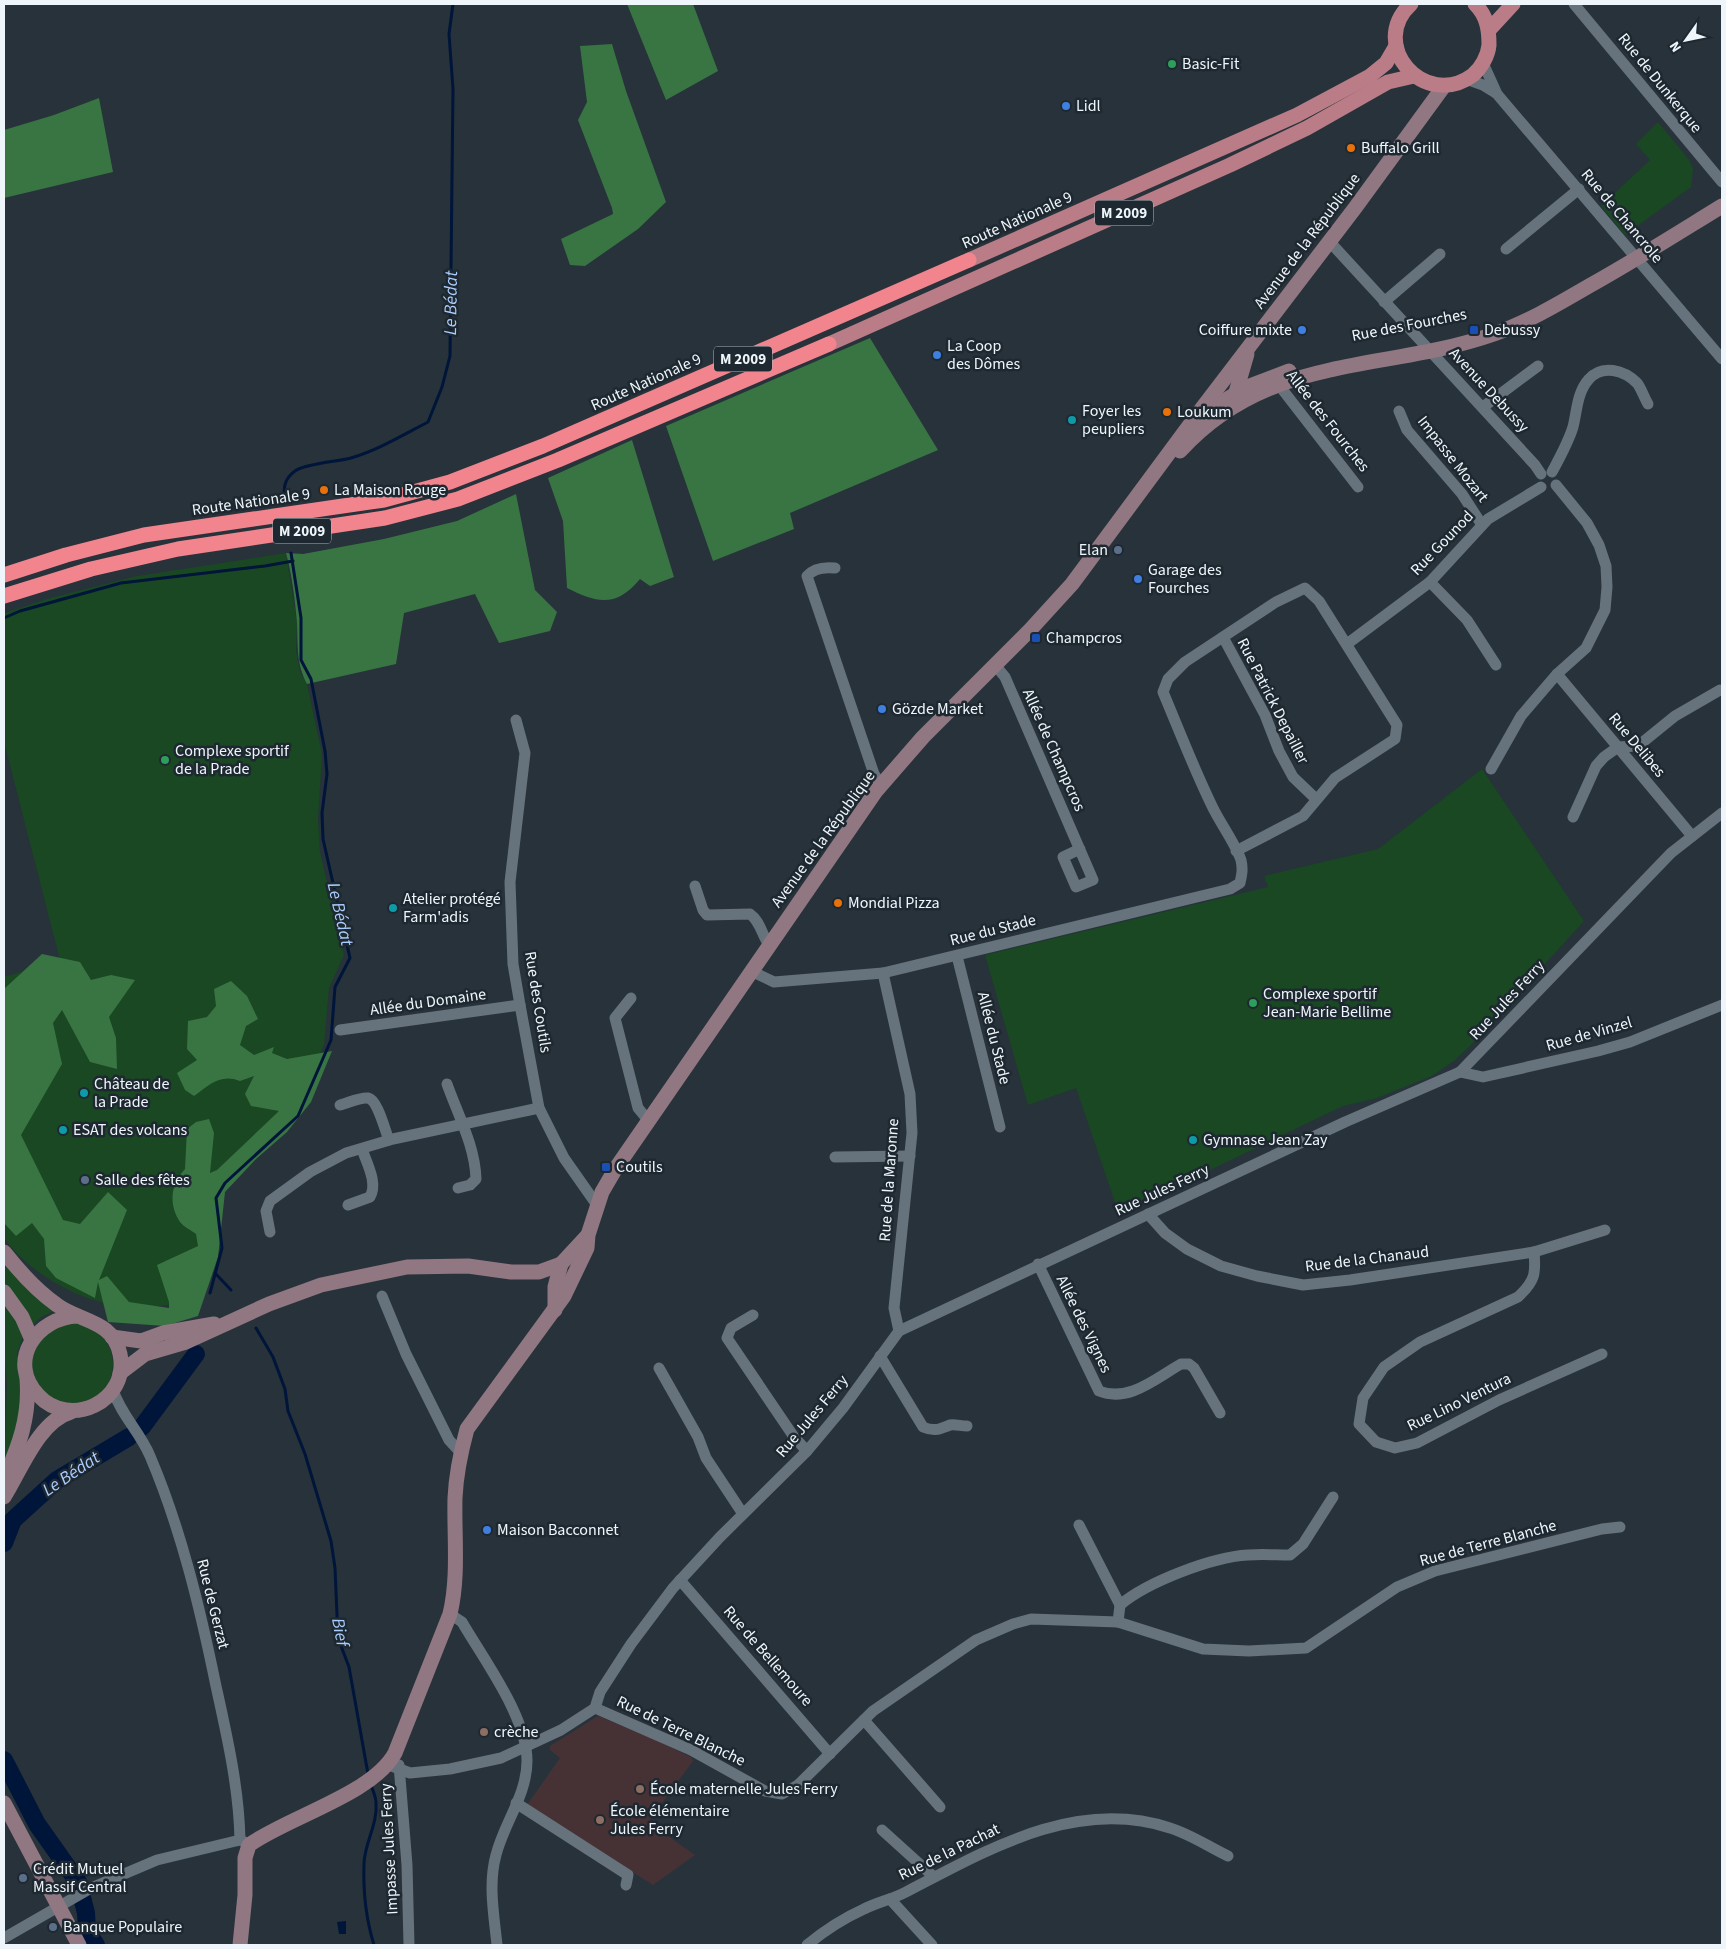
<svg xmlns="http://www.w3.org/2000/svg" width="1726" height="1949" font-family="'Source Sans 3',sans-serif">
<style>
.education{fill:#463235}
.green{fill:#194823}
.forest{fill:#387543}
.water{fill:#00153a}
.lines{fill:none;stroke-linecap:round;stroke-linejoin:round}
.stream{stroke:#00153a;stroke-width:3}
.river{stroke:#00153a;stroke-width:18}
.street{stroke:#66727c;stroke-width:11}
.secondary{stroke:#907781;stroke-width:15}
.primary{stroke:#ba7d87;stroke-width:15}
.highway{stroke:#f2848e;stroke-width:15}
.leisure-dot{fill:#2e9e5b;stroke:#1e2830;stroke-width:2}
.shop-dot{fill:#3f7fe0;stroke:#1e2830;stroke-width:2}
.food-dot{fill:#e8710a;stroke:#1e2830;stroke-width:2}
.transit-dot{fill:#1a4fb4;stroke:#1e2830;stroke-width:2}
.culture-dot{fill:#0f9aa8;stroke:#1e2830;stroke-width:2}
.service-dot{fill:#5c6f8a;stroke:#1e2830;stroke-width:2}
.education-dot{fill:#8d6e63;stroke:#1e2830;stroke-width:2}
.labels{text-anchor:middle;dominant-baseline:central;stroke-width:5;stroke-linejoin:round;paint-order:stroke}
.shield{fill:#1e2830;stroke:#b0b8be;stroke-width:1}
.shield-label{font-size:15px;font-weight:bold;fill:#eff6fb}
.poi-label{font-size:16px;fill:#eff6fb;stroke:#1e2830;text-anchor:start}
.street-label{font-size:16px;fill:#eff6fb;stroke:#1e2830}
.water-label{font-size:18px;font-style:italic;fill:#abcdfe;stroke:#1e2830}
</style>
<rect width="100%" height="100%" fill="#27323a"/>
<path class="education" d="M598 1716 654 1739 691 1757 693 1761 648 1822 695 1855 653 1885 527 1805 560 1758 550 1750V1746Z"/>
<g class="green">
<path d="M1658 122 1690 161 1693 169 1691 187 1625 235 1601 206 1650 160 1636 144Z"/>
<path d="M286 553 297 623 296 650 300 672 307 684 322 754 318 819 320 852 344 955 329 988 324 1045 291 1117 220 1178 217 1237 176 1304C157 1307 137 1309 118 1306 77 1300 28 1272 4 1238V977L60 960 4 742V613L50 598 137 576Z"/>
<path d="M1482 769 1584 921 1475 1041 1455 1060 1432 1076 1377 1098 1343 1106 1162 1193 1120 1217 1076 1088 1028 1105 985 955 1268 887 1264 876 1378 849Z"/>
<path d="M4 1258 55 1311 41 1317 32 1326 4 1283Z"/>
<path d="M4 1297 12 1308 23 1336 17 1354 23 1408 4 1469 7 1383 4 1355Z"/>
<circle cx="72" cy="1364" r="41"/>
</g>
<g class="forest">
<path d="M627 4H693L718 71 666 100Z"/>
<path d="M612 44 626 91 666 202 638 229 585 266 570 265 561 239 613 214 612 208 578 120 587 102 580 46Z"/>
<path d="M99 98 113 172 4 198V130L54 115Z"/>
<path d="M870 338 938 450 790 513 794 529 713 561 666 426Z"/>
<path d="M632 440 674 577 650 586 640 579C616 608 597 603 567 588L563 521 548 478Z"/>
<path d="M516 494 535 590 557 612 550 631 499 643 475 594 404 613 396 664 307 684C296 664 298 645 297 623 295 600 292 575 286 553L303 554 384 539 457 521Z"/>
<path d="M42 954 80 962 91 980 111 975 135 980 109 1017 116 1038 117 1069 90 1062 62 1010 53 1023 62 1064 21 1135 63 1220 80 1224 108 1192 127 1210 99 1280 107 1276 129 1302 169 1308V1302L157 1265 198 1246 196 1234C191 1230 184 1227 180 1222 168 1204 171 1183 185 1169L187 1129 196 1122 209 1119 214 1133 210 1173 217 1170 279 1111 251 1106 245 1094 254 1076 240 1081C221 1073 209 1085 194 1096L185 1090 177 1073 197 1060 187 1049 188 1021 207 1017 216 1006 214 989 231 981 247 996 258 1019 246 1026 240 1045 254 1055 274 1047 272 1053 287 1059 332 1051 311 1102 287 1132 256 1159 225 1192 218 1257 198 1316 165 1326 108 1322 98 1282 95 1298 56 1278 46 1266 44 1239 32 1223 16 1236 4 1223V989Z"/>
</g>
<path class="water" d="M346 1921V1934H339L337 1922Z"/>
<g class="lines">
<g class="stream">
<path d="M285 501C283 488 284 479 295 471 307 463 337 462 351 458 378 450 403 435 428 422L442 387 450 356 453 89 449 34 453 4"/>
<path d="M4 618 20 611 121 583 265 566 293 561"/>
<path d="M215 1273 231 1290"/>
<path d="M210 1293 222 1248 216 1198 225 1183 298 1116 331 1040 335 987 350 958 323 839 322 813 327 774 325 751 311 679 301 660V618L291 553"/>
<path d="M256 1328 273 1357 285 1389 288 1411 305 1454 331 1541 335 1568 338 1638 349 1667 368 1774"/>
<path d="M371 1785C373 1791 376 1797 376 1803 378 1824 364 1844 364 1864 363 1892 366 1919 374 1945"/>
</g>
<g class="river">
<path d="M142 1427 196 1354"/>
<path d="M4 1543 13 1520 57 1480 129 1437"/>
<path d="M4 1760 37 1824 78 1882 86 1913 87 1931 96 1945"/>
</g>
<g class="street">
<path d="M1574 4 1722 182"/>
<path d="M1483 63 1497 94 1722 359"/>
<path d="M1466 79 1483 85 1496 93"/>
<path d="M1329 241 1535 465 1541 474"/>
<path d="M1506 249 1579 189"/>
<path d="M1384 302 1440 254"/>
<path d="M1275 380 1358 487"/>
<path d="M1483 407 1538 366"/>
<path d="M1399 411 1407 430 1462 494 1482 525"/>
<path d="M1552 472C1560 457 1568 443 1573 427 1577 411 1577 392 1589 379 1602 364 1624 370 1637 383 1641 388 1644 397 1648 404"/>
<path d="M835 568C826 567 814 568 807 576L874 774 881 785"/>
<path d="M1430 582 1467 620 1496 665"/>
<path d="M1223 637 1265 715 1279 751 1293 777 1316 799"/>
<path d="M1347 644 1430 582 1488 519 1541 487"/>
<path d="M995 665 1005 677 1093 880 1076 887 1063 857 1080 849"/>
<path d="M1557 674 1692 836"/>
<path d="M516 720 525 753 510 882 513 964 520 1005 539 1108 564 1158 597 1205"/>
<path d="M1491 769 1521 716 1557 674 1586 648 1605 610 1607 587 1606 566 1599 545 1587 523 1556 485"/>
<path d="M1573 817 1596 766 1604 757 1618 747 1638 746 1675 716 1720 690"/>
<path d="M695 886 703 910 707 915 750 914C760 921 762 935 769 945"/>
<path d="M957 956 1000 1127"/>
<path d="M751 971 774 982 883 973 1230 889 1240 883C1242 874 1243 869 1241 860 1235 843 1220 823 1212 806 1194 769 1179 730 1163 692L1168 679 1185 662 1276 602 1305 588 1319 601 1397 725 1395 739 1335 778 1303 816 1236 851"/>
<path d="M883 973 910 1094 912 1133 894 1308 899 1331"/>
<path d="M631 998 615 1018 638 1108 648 1120"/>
<path d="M340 1030 520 1005"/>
<path d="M1460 1072 1483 1077 1598 1051 1630 1042 1722 1005"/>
<path d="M447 1084C458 1115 475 1146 476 1179L470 1185 458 1188"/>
<path d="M340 1105C348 1103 360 1097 368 1098 378 1100 385 1131 389 1140"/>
<path d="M835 1157 910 1156"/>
<path d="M348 1205 370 1197C378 1183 367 1164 362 1149"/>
<path d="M1148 1214 1165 1233 1187 1249 1221 1266 1257 1276 1303 1285 1350 1280 1534 1252 1605 1230"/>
<path d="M270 1232 266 1211 270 1201 310 1172 346 1153 393 1139 539 1108"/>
<path d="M1534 1252C1536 1274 1535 1281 1518 1297L1420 1342 1384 1367 1363 1398 1359 1424 1376 1442 1395 1448 1417 1443 1499 1400 1602 1354"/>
<path d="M1038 1264 1099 1391C1129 1403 1156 1378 1181 1364H1189L1194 1368 1220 1413"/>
<path d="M382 1296 406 1354 449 1440 460 1452"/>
<path d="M753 1315 731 1328 727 1338 794 1437 807 1451"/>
<path d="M880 1356 923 1427C935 1432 939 1429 950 1425 955 1424 961 1426 967 1426"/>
<path d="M659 1368 698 1437 706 1458 743 1514"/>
<path d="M113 1390C121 1415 140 1432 150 1456 181 1529 200 1608 216 1686 227 1736 239 1788 240 1840"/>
<path d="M1079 1525 1120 1605"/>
<path d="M680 1580 830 1754"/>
<path d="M450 1614 462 1622C484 1660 527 1717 527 1761 527 1795 504 1823 496 1855 488 1884 494 1915 497 1945"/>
<path d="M1118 1622 1120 1605C1147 1582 1212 1557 1248 1555 1262 1554 1276 1555 1290 1555L1303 1544 1333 1497"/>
<path d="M595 1708 691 1750 765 1791 782 1794 798 1785 873 1711 976 1640 1013 1624 1031 1619 1118 1622 1203 1649 1249 1651 1306 1648 1397 1587 1435 1571 1602 1529 1620 1527"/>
<path d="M864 1720 940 1807"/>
<path d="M389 1765 410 1773 450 1769 501 1758 561 1730 595 1708 600 1692 631 1644 673 1588 720 1537 807 1451 843 1408 899 1331 1345 1122 1460 1072 1671 853 1722 813"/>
<path d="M399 1765 407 1865 409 1945"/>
<path d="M516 1803 628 1875 626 1885"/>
<path d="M882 1830 934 1877"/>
<path d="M890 1899 932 1945"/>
<path d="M4 1938 91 1888 157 1860 240 1840 247 1843"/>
<path d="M807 1945C824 1931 844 1918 864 1909 878 1902 893 1899 906 1892 987 1850 1076 1797 1170 1828 1190 1834 1209 1847 1228 1856"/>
</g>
<g class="secondary">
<path d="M1234 399 1247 354"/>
<path d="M1203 414 1247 387 1289 371"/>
<path d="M1180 451C1269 353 1382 373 1494 334 1528 322 1558 304 1589 286 1634 261 1678 233 1722 206"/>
<path d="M4 1252C19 1271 37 1291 57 1305 80 1322 113 1320 120 1354 130 1401 70 1430 38 1395 6 1361 37 1317 78 1316"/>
<path d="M4 1292 22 1317 32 1340"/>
<path d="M555 1310V1287L561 1264 587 1236"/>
<path d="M112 1337 141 1341 163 1333 214 1324"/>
<path d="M120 1373 145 1354 186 1342 269 1304 321 1285 407 1267 468 1266 511 1272H539L561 1264"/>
<path d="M4 1480C19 1446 30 1417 27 1379"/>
<path d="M4 1497C21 1470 39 1421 71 1412"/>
<path d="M4 1803 79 1945"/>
<path d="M240 1945 245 1895V1858L249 1845C288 1817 373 1794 395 1753L450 1614C459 1576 454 1536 455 1498 456 1474 461 1451 467 1429L564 1296 587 1248 588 1235 602 1192 616 1168 876 791 923 737 1030 630 1072 584 1203 407 1355 208 1444 86"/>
</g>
<g class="primary">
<path d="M1411 4C1367 44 1424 111 1473 75 1481 68 1488 56 1489 45 1489 29 1487 16 1475 4"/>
<path d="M1489 30 1513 4"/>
<path d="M969 260 1297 115 1370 76 1386 63 1396 46"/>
<path d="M829 344 1230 165 1307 128 1388 82 1414 76"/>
</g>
<g class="highway">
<path d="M4 575 66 555 144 535 384 500 450 482 543 446 969 260"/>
<path d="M4 596 91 569 178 549 385 518 458 499 558 460 829 344"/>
</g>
</g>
<g class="leisure-dot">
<circle cx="1172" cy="64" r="5"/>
<circle cx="165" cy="760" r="5"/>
<circle cx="1253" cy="1003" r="5"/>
</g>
<g class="shop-dot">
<circle cx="1066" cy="106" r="5"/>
<circle cx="1302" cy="330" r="5"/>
<circle cx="937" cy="355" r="5"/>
<circle cx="1138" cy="579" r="5"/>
<circle cx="882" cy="709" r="5"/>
<circle cx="487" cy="1530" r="5"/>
</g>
<g class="food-dot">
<circle cx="1351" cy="148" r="5"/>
<circle cx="1167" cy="412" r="5"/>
<circle cx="324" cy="490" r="5"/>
<circle cx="838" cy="903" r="5"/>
</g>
<g class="transit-dot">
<rect x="1469" y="325" width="10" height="10" rx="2.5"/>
<rect x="1031" y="633" width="10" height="10" rx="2.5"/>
<rect x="601" y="1162" width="10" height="10" rx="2.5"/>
</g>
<g class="culture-dot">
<circle cx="1072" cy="420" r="5"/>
<circle cx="393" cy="908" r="5"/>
<circle cx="84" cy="1093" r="5"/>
<circle cx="63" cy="1130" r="5"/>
<circle cx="1193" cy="1140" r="5"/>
</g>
<g class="service-dot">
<circle cx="1118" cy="550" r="5"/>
<circle cx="85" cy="1180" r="5"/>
<circle cx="23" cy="1878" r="5"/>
<circle cx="53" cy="1927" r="5"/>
</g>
<g class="education-dot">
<circle cx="484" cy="1732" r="5"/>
<circle cx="640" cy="1789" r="5"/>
<circle cx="600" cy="1820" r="5"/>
</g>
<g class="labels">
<g class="shield">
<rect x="1095" y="200.5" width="58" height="25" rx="4"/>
<rect x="714" y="346.5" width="58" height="25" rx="4"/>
<rect x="273" y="518.5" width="58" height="25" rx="4"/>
</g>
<g class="shield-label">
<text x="1124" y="213">M 2009</text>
<text x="743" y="359">M 2009</text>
<text x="302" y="531">M 2009</text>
</g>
<g class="poi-label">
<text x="1182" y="64">Basic-Fit</text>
<text x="1076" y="106">Lidl</text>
<text x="1361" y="148">Buffalo Grill</text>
<text x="1292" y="330" text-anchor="end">Coiffure mixte</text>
<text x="1484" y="330">Debussy</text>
<text x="947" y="346">La Coop<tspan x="947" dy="18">des Dômes</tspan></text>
<text x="1082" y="411">Foyer les<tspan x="1082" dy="18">peupliers</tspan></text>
<text x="1177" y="412">Loukum</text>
<text x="334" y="490">La Maison Rouge</text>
<text x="1108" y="550" text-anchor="end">Elan</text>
<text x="1148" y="570">Garage des<tspan x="1148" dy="18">Fourches</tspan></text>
<text x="1046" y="638">Champcros</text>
<text x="892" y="709">Gözde Market</text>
<text x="175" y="751">Complexe sportif<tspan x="175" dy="18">de la Prade</tspan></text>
<text x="403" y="899">Atelier protégé<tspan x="403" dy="18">Farm'adis</tspan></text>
<text x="848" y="903">Mondial Pizza</text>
<text x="1263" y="994">Complexe sportif<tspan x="1263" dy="18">Jean-Marie Bellime</tspan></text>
<text x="94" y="1084">Château de<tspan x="94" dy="18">la Prade</tspan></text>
<text x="73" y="1130">ESAT des volcans</text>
<text x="1203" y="1140">Gymnase Jean Zay</text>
<text x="616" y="1167">Coutils</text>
<text x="95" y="1180">Salle des fêtes</text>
<text x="497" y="1530">Maison Bacconnet</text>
<text x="494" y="1732">crèche</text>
<text x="650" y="1789">École maternelle Jules Ferry</text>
<text x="610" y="1811">École élémentaire<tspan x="610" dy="18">Jules Ferry</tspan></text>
<text x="33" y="1869">Crédit Mutuel<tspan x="33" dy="18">Massif Central</tspan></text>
<text x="63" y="1927">Banque Populaire</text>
</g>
<g class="street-label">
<text transform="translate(1660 83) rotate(51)">Rue de Dunkerque</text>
<text transform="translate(1622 216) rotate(50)">Rue de Chancrole</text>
<text transform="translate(1017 220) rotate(-24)">Route Nationale 9</text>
<text transform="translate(1307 241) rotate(-53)">Avenue de la République</text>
<text transform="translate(1409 325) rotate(-11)">Rue des Fourches</text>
<text transform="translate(646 382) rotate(-24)">Route Nationale 9</text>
<text transform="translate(1489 390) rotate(47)">Avenue Debussy</text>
<text transform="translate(1328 421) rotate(52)">Allée des Fourches</text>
<text transform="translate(1453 459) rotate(52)">Impasse Mozart</text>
<text transform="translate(251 502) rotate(-8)">Route Nationale 9</text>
<text transform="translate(1442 543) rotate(-46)">Rue Gounod</text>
<text transform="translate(1273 701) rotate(63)">Rue Patrick Depailler</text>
<text transform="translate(1637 745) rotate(50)">Rue Delibes</text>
<text transform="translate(1054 750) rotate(66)">Allée de Champcros</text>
<text transform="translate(823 839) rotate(-54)">Avenue de la République</text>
<text transform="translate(993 930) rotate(-14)">Rue du Stade</text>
<text transform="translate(1507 1000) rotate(-47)">Rue Jules Ferry</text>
<text transform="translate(428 1002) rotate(-8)">Allée du Domaine</text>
<text transform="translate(538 1002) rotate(81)">Rue des Coutils</text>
<text transform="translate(1589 1034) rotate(-16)">Rue de Vinzel</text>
<text transform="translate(994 1038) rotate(76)">Allée du Stade</text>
<text transform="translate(889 1180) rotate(-86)">Rue de la Maronne</text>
<text transform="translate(1162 1190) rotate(-25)">Rue Jules Ferry</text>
<text transform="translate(1367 1259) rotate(-7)">Rue de la Chanaud</text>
<text transform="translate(1084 1324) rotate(64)">Allée des Vignes</text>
<text transform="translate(1459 1402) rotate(-26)">Rue Lino Ventura</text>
<text transform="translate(812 1416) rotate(-50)">Rue Jules Ferry</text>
<text transform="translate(1488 1543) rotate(-15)">Rue de Terre Blanche</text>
<text transform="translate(213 1604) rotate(76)">Rue de Gerzat</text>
<text transform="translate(768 1656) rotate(49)">Rue de Bellemoure</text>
<text transform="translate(681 1731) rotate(26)">Rue de Terre Blanche</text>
<text transform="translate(389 1849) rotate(-93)">Impasse Jules Ferry</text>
<text transform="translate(949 1852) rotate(-26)">Rue de la Pachat</text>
</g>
<g class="water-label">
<text transform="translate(451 303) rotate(-89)">Le Bédat</text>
<text transform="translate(340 914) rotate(77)">Le Bédat</text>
<text transform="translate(71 1474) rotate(-34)">Le Bédat</text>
<text transform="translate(340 1632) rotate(79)">Bief</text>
</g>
</g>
<rect width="1726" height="1949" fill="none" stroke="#eff6fb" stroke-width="10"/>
<g transform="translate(1686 40) rotate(237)" stroke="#1e2830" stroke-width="4" paint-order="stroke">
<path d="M0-4L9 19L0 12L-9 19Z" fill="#eff6fb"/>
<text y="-8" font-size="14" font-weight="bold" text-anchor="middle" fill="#eff6fb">N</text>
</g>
</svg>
